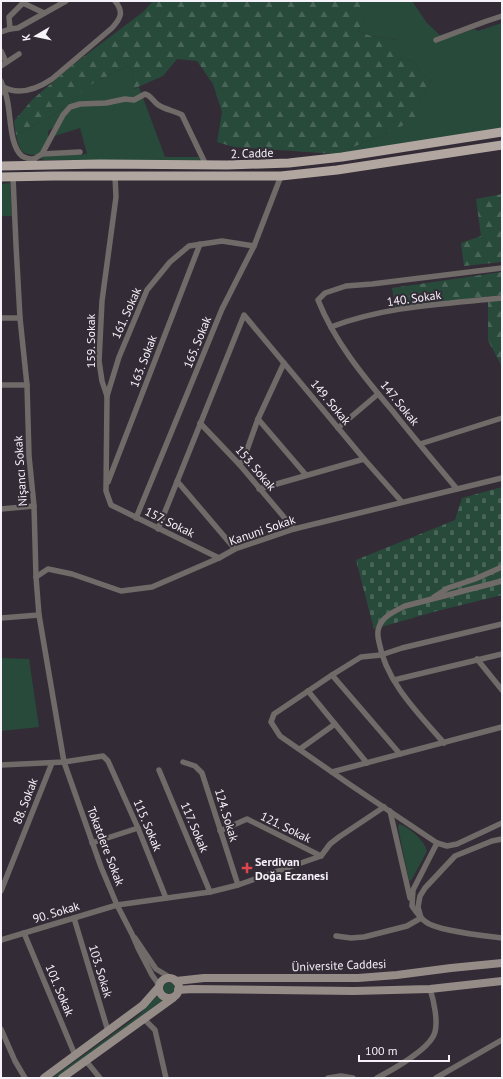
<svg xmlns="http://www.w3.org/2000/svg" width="503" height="1079" font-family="'PT Sans',sans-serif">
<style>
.green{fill:#284a3b}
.forest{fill:url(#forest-firs)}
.cemetery{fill:url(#cemetery-stones)}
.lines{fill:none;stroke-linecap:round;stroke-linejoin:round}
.minor{stroke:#706b68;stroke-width:5.5}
.secondary{stroke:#958c88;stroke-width:8}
.primary{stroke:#b1a6a0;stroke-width:9}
.health-dot{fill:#e0444e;stroke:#332c36;stroke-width:1.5}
.labels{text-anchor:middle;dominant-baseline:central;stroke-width:4;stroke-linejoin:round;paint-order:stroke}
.street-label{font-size:12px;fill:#f6f2f9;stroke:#332c36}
.poi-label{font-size:12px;font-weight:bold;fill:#f6f2f9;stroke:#332c36;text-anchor:start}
</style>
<defs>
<pattern id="forest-firs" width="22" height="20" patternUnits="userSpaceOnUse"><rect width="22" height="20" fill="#284a3b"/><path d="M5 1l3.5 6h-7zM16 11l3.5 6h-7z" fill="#486558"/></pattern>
<pattern id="cemetery-stones" width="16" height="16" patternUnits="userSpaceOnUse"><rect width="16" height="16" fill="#284a3b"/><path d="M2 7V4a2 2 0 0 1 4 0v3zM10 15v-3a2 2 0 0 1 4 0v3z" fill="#486558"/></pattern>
</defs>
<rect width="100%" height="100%" fill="#332c36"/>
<g class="green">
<path d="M372 1H412L427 23 444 39 474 29 478 31 502 23V130L336 154 390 132 415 119 421 98 431 80 420 72 413 61 397 59V40L371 36 358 31Z"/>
<path d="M127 66 134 71 132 81 134 89 139 87 165 157H199L200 161 44 160 40 158 44 156 87 154 80 128 51 137 73 104 54 127 48 131V140L38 155C21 155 20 151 16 135L55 114 72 101 90 85Z"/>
<path d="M10 183 12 216H1V184Z"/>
<path d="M1 658 29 659 39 727 1 731Z"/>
<path d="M399 824C410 828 424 840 427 851L411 881 409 880 398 828Z"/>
<circle cx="169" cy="988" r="5.5"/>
<path d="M158 995 163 1000 56 1078H52L139 1015Z"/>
</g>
<g class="forest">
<path d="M153 1H306L307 3 310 1H372L358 31 371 36 397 40V59L413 61 420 72 431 80 421 98 416 119 390 132 336 154 234 147 217 142 222 112 213 84 197 61 177 59 163 76 133 89 132 81 134 71 127 66 90 85 72 101 55 114 16 135 14 121 33 99 74 64 143 12Z"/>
<path d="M502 194V262L464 266 461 243 481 236 476 199Z"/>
<path d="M502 272V295L395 307 392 288Z"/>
<path d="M502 300V367L488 340V302Z"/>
</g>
<path class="cemetery" d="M502 487V595L437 611 374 629 356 560 455 520 462 498Z"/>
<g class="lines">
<g class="minor">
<path d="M10 29 9 17 23 3 44 13"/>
<path d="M1 32 10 29 18 28 66 1"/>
<path d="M436 40 484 22 502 16"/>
<path d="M1 51 6 62"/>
<path d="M1 66 19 54"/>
<path d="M1 81C3 87 6 93 7 99 11 114 9 145 22 156 25 158 30 159 34 159"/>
<path d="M1 93 3 87C20 96 37 89 52 79L112 28C121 18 124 12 115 1"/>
<path d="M42 154 63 115 70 107 80 104 106 103 125 99 134 100 145 94C151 95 154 103 160 106 167 110 175 111 182 115L206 165"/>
<path d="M34 159 42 154 80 152"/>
<path d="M115 176 116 197 102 301 99 361 102 381 107 396 106 491 111 505 219 558"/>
<path d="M13 177 16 245 20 318 27 385 29 456 34 506 36 577 39 615 64 762 101 867 117 905 132 934 138 948 152 975 159 985"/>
<path d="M1 318H20"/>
<path d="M331 327C385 306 445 304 502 298"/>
<path d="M1 385H27"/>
<path d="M107 396 119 357 147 290 170 262 189 246 222 241 254 246"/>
<path d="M258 419 306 475"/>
<path d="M200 423 239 464 294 529"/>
<path d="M338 428 378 394"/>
<path d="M420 444 502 418"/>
<path d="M239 464 243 461 258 419 284 363"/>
<path d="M177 481 235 549"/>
<path d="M108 482 200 244"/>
<path d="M259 489 364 459"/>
<path d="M457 489C436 464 415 439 395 414 365 378 335 343 318 300L325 293 346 286 372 284 502 268"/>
<path d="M1 509 34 506"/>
<path d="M136 518 222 309 254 246 281 176"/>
<path d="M158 529 244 315 364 459 402 502"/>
<path d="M36 577 48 569 72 574 121 591 152 587 219 558 235 549 294 529 502 478"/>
<path d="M434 597 448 588 475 579 502 567"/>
<path d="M1 618 39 615"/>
<path d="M502 624 402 648 381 655 361 657 332 675 274 714 271 722 280 736 352 786 437 843 413 890 412 906C416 912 420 918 426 922 437 931 486 936 502 938"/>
<path d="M477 659 502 690"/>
<path d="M332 675 400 754"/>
<path d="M394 680 502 654"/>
<path d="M308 691 367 763"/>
<path d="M444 743C418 713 386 682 379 642 378 638 377 632 379 627 383 616 395 611 405 606L502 581"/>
<path d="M300 749 335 724"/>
<path d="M183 762 195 766 202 773 238 885"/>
<path d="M1 765 64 762 103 756 108 761 138 828 166 898"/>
<path d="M159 770 210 892"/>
<path d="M332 772 502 727"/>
<path d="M390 811 410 898"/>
<path d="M220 831 247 819 321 856"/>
<path d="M92 843 138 828"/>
<path d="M437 843 447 846 457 844 502 823"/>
<path d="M1 891 52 763"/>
<path d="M74 918 108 1031"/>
<path d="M24 933 75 1055"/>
<path d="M336 936 351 938 364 937 407 926 421 918 418 907 420 896 425 888 455 856 492 841 502 839"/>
<path d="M135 938 156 969 171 978"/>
<path d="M1 940 117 905 210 892 238 885 321 856 330 844 339 837 384 807"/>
<path d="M144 1019 155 1030 166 1078"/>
<path d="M1 1029 15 1061 25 1078"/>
<path d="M86 1061 100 1078"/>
<path d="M328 1078 341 1076 353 1078"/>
<path d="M377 1078C392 1070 431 1049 435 1032 438 1021 434 1001 430 989"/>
<path d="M436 1078 502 1040"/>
</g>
<g class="secondary">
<circle cx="169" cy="988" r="10"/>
<path d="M176 981 204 978H358L397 975 451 968 502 963"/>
<path d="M178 990 192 989 354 991 430 989 502 981"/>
<path d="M44 1078 143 1005 158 988"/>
<path d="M62 1078 173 998"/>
</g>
<g class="primary">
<path d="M1 166 100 164 227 165 289 163 342 157 502 132"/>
<path d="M1 177 53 176H281L337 170 502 145"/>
</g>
</g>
<path class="health-dot" d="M245 862h4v4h4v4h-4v4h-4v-4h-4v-4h4z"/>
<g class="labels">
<g class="street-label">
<text transform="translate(252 153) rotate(-2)">2. Cadde</text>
<text transform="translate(414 298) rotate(-8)">140. Sokak</text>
<text transform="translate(126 313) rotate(-66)">161. Sokak</text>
<text transform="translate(90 341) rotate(-90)">159. Sokak</text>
<text transform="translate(197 342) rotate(-68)">165. Sokak</text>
<text transform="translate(143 361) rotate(-69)">163. Sokak</text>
<text transform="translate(331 402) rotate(50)">149. Sokak</text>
<text transform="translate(400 403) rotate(51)">147. Sokak</text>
<text transform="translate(256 468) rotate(49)">153. Sokak</text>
<text transform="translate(20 471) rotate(-94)">Nişancı Sokak</text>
<text transform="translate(170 522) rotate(26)">157. Sokak</text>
<text transform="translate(262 530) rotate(-19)">Kanuni Sokak</text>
<text transform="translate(25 801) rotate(-69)">88. Sokak</text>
<text transform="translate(227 815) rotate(73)">124. Sokak</text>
<text transform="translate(148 825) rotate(67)">115. Sokak</text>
<text transform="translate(195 827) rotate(67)">117. Sokak</text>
<text transform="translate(286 827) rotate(26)">121. Sokak</text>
<text transform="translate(106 846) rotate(69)">Tokatdere Sokak</text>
<text transform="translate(56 912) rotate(-17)">90. Sokak</text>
<text transform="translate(339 965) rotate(-2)">Üniversite Caddesi</text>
<text transform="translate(101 971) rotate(73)">103. Sokak</text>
<text transform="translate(60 990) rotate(67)">101. Sokak</text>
</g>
<g class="poi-label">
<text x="255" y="861">Serdivan<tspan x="255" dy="14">Doğa Eczanesi</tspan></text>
</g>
</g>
<rect width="503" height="1079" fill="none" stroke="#f6f2f9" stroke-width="4"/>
<g transform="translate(36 36) rotate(261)" stroke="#332c36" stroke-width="3" paint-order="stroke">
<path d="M0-3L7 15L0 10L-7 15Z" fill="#f6f2f9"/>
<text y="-6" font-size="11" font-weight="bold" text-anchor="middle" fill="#f6f2f9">K</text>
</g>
<path d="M359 1055v6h90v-6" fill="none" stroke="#f6f2f9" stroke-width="2"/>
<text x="365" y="1055" font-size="12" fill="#f6f2f9" stroke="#332c36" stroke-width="3" paint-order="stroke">100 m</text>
</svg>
